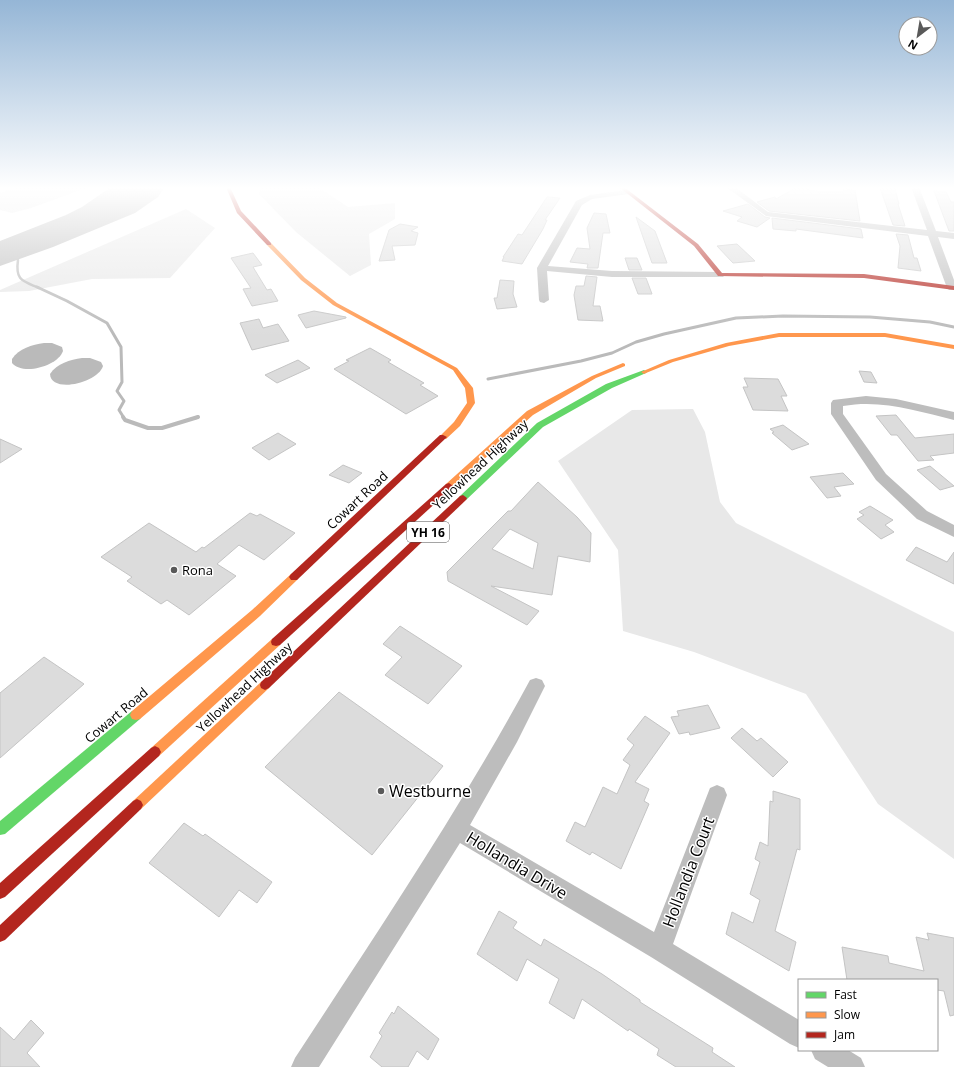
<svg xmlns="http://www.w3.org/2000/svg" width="954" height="1067" font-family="'Open Sans',sans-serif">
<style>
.green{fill:#e8e8e8}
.water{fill:#bababa}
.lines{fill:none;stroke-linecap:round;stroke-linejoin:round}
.stream-far2{stroke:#bababa;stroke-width:2.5}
.stream-far1{stroke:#bababa;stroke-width:3}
.stream{stroke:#bababa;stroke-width:4}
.building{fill:#dcdcdc;stroke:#c4c4c4;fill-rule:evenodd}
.street{fill:#bdbdbd;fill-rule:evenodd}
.fast{fill:#63d668;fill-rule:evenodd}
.slow{fill:#ff974d;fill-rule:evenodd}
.jam{fill:#b3261e;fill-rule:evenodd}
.poi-dot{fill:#595959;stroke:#fff;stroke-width:1.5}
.labels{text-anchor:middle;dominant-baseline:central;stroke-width:3;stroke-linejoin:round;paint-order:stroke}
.shield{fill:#fff;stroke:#4c4c4c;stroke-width:1}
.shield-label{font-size:12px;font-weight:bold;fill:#000}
.street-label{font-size:13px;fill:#000;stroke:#fff}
.poi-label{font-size:13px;fill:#000;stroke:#fff;text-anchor:start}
.near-poi-label{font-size:16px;fill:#000;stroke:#fff;text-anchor:start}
.near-street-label{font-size:16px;fill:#000;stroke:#fff}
</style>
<rect width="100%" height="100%" fill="#fff"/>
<g class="green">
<path d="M17 187H89L31 208 12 213 0 210V193Z"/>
<path d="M260 187H318L348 207 395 203V219L369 234 371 265 350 276 296 232 259 194Z"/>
<path d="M186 209 215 228 170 278 92 279 29 291 0 292V290Z"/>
<path d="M693 409 705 432 720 502 736 523 954 632V859L878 804 806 694 694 652 623 631 618 550 558 461 632 410Z"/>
</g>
<g class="water">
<path d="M111 187H165L158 197 135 213 53 247 0 266V241L66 215 82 207Z"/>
<path d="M44 343H52L62 347 63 351C58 366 23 376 12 363V359C19 348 32 345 44 343Z"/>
<path d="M82 358H90L101 362 103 366C98 383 51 394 50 374 57 363 70 360 82 358Z"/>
</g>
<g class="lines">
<path class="stream-far2" d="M18 260C15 281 23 281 39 288"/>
<g class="stream-far1">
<path d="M37 287 67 301 107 323 121 347 122 382 117 391 124 401 119 410 124 418"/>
<path d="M488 379 581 361 612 353 636 342 664 334 736 318 783 316 870 317 930 322 954 327"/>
<path d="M195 418 198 417"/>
</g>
<path class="stream" d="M123 417 125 420 148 428H162L198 417"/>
</g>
<g class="building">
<path d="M797 187 820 192H844L843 189 855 190 860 221 769 211 757 202 775 197 776 199Z"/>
<path d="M880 188 895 189 899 204H898L905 226 893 225Z"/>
<path d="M934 191 946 192 951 202H954V231H949Z"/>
<path d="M547 197 560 198 545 220H547L543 229 522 264 502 261 504 257H503L518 234 522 235Z"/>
<path d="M748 204 765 217 770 218 757 227 737 221 742 217 723 211Z"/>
<path d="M594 213 606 214 610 233H603L598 268H587L588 264 570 262 577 248 590 249 587 228Z"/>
<path d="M636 217 655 231 667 263H652Z"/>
<path d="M772 218 861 229 863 238 796 229V231L773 229Z"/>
<path d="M400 224 418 227 411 231 418 233 415 245 392 246 395 260 379 261 389 230Z"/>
<path d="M896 234 908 235 914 258H917L921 271 898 268 900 246Z"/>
<path d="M737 244 755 261 733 263 717 246Z"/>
<path d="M253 253 262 265 253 267 267 290 271 289 278 301 252 306 243 289 251 288 231 258Z"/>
<path d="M625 258H637L642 270H629Z"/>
<path d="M586 276 597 277 593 306H600L603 321 578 320 574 295 576 286H584Z"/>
<path d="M632 278H646L652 294H638Z"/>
<path d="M500 280 514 281 513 294 517 307 497 309 494 298H497Z"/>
<path d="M314 311 346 317V318L306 328 298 315Z"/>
<path d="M259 319 263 328 278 324 289 341 252 350 240 323Z"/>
<path d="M370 348 391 360 388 362 424 383 420 385 438 396 406 414 334 369 349 361 346 360Z"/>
<path d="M298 360 310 368 277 383 265 375Z"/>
<path d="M859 371 871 372 877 383 864 382Z"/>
<path d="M744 378 778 379 787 396H781L788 411 753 410 743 387H748Z"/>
<path d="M896 415 915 438 954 434V453L930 456 934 460 918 461 897 435H891L876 416Z"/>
<path d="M783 425 809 444 792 450 772 433 774 432 770 429Z"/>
<path d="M278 433 296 444 269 460 252 448Z"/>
<path d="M0 439 22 449 0 463Z"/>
<path d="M343 465 362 473 349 483 329 475Z"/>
<path d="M930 466 954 486 940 490 917 470Z"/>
<path d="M843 473 854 484 834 487 841 496 827 498 810 477Z"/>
<path d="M538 482 577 517 591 533 590 562 558 556 552 595 491 586 539 611 527 625 448 581 447 572 508 511H511ZM510 529 538 543 533 569 492 549Z"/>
<path d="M870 506 893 520 885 525 894 532 881 539 857 519 864 515 859 512Z"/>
<path d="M250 513 257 516 260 514 295 533 264 560 239 545 217 564 236 576 189 615 167 600 161 604 127 581 132 577 101 557 149 523 196 552 202 547 204 548Z"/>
<path d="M916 547 947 562 954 552V584L906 560Z"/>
<path d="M400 626 462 666 428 704 385 675 402 657 383 644Z"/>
<path d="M44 657 84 684 0 758V693Z"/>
<path d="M339 692 443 766 372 855 265 767Z"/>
<path d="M708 705 720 728 690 735 689 732 679 734 671 717 679 716 677 711Z"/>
<path d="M645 716 670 733 635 782 649 789 644 801 649 804 621 869 592 852 590 855 566 841 575 822 585 827 603 787 617 794 630 765 623 760 634 745 627 739Z"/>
<path d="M742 728 757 741 761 738 788 762 773 777 731 738Z"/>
<path d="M773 791 800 799V850L797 849 775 931 796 942 789 971 726 934 732 912 753 923 760 900 750 894 760 862 755 859 760 842 768 846 770 801 773 802Z"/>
<path d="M184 823 203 836 205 834 272 882 257 903 239 890 219 917 149 863Z"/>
<path d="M499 911 517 922 513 928 541 946 544 939 602 974 640 1000V1002L713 1048 712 1052 735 1067H676L657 1055 659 1049 629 1029 628 1031 582 999 574 1019 549 1003 559 979 527 959 517 981 477 954Z"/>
<path d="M927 933 954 938V1015L950 1016 944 991 937 990V980H847L842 947 888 956 889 963 924 971 916 937 929 940Z"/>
<path d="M398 1006 439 1039 428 1060 417 1051 408 1067H382L370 1057 382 1036 379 1033 392 1012 394 1014Z"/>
<path d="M31 1020 44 1033 27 1053 40 1067H0V1027L14 1040Z"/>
</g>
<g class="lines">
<g class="street">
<path d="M726 187H735L768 212 927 230 911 187H919L936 231 954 233V239L938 237 954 280V290H949L947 288 928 236 766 216Z"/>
<path d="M626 190 630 192 629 194 592 199 582 205 548 266 612 271 720 272 725 275 723 277H612L547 271 549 300 544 303 540 302 539 300 537 268 576 201 590 195Z"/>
<path d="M866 396 896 399 954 412V420C918 411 881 399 843 406V414L886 474 927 511 954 525V537L917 519 876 480 831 414V403L833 400Z"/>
<path d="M536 678 542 680 545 686 517 742 470 825 654 932 710 788 717 785 724 788 727 795 673 944 799 1020V1048L790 1044 651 957 460 843 319 1067H291L295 1058C376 934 459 811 530 680Z"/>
<path d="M811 1050H848L861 1058 865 1067H828L815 1059Z"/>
</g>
<g class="fast">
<path d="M644 370 647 372 646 373 612 388 543 427 466 500H460L459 498 460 496 537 423 606 384Z"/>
<path d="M136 710 140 711 142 715 140 719 5 834 0 835V821L132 711Z"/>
</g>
<g class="slow">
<path d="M267 243H271L305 278 337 303 457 368 473 388 475 403 460 426 446 439H443L439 437 454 422 467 403 465 388 453 370 333 305 301 280 267 245Z"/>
<path d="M779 333H885L954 345V349L885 337H779L729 346 673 362 646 373 644 374 641 372 669 360 726 343Z"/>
<path d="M623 363 625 364V366L596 378 533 415 452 488H446L445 486 446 484 527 411 592 376Z"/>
<path d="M294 573 297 574 299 577 297 580 260 616 140 719 136 720 132 719 130 715 132 711 252 610 291 574Z"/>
<path d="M276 638 280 639 281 642 280 645 159 756 155 758 151 756 149 752 151 748 272 639Z"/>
<path d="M265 680 269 682 270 685 269 688 141 809 137 811 133 809 131 805 133 801 261 682Z"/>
</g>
<g class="jam">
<path d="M226 187H230L241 211 271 243V245H267L237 213Z"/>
<path d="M619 187H624L698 244 722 273 864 274 954 286V290L864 278 718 276 694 246Z"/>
<path d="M440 435H443L447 437 297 580H291L289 577 291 574Z"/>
<path d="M449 483 453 486 452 488 280 645 276 646 272 645 271 642 272 639 446 484Z"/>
<path d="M463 495 467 498 466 500 269 688 265 690 261 688 260 685 261 682 460 496Z"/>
<path d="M155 746 159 748 161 752 159 756 5 897 0 899V883L151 748Z"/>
<path d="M137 799 141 801 143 805 141 809 5 940 0 942V925L133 801Z"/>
</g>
</g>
<linearGradient id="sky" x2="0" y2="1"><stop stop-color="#95b6d6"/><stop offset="0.56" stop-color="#fff"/><stop offset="1" stop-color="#fff" stop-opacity="0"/></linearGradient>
<rect width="954" height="336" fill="url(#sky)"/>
<g class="poi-dot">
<circle cx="174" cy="570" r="4"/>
<circle cx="381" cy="791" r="4"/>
</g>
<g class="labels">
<rect class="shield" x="407" y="522" width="42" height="20" rx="3"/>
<g class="shield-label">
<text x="428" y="532">YH 16</text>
</g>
<g class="street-label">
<text transform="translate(480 464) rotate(-43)">Yellowhead Highway</text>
<text transform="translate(357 500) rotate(-43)">Cowart Road</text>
<text transform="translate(244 687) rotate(-43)">Yellowhead Highway</text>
<text transform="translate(116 715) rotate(-40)">Cowart Road</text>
</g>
<g class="poi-label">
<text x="182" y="570">Rona</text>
</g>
<g class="near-poi-label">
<text x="389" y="791">Westburne</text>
</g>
<g class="near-street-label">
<text transform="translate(517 865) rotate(31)">Hollandia Drive</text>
<text transform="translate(688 872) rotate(-69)">Hollandia Court</text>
</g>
</g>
<rect x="798" y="979" width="140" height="72" fill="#ffffff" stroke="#999999"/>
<rect x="806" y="992" width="20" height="6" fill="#63d668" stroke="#999999"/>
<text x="834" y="999" font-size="12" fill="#000000">Fast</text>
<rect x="806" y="1012" width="20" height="6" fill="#ff974d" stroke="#999999"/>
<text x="834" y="1019" font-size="12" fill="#000000">Slow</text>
<rect x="806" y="1032" width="20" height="6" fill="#b3261e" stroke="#999999"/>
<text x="834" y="1039" font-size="12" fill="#000000">Jam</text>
<g transform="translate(918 36) rotate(211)"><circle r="19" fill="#ffffff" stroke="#999999"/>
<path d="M0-3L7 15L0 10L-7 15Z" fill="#595959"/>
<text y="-6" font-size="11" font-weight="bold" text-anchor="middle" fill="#000000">N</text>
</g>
</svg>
